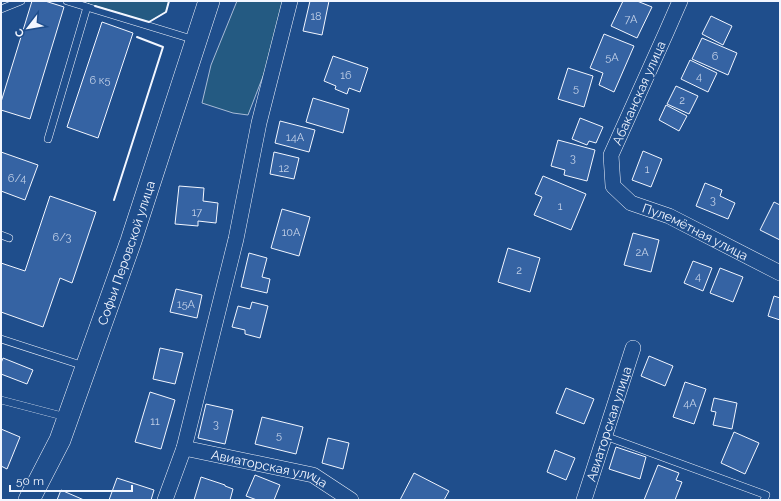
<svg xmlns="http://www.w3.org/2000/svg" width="781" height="501" font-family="Raleway,sans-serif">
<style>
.green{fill:#245a82;stroke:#a8bbd7}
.building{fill:#3563a3;stroke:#f2f6ff}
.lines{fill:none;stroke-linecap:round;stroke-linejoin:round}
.service-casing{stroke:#f2f6ff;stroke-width:8}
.minor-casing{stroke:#f2f6ff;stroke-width:16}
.secondary-casing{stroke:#f2f6ff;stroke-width:22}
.service{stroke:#1f4e8c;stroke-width:7}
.minor{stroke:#1f4e8c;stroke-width:15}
.secondary{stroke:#1f4e8c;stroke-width:21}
.wall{stroke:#f2f6ff;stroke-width:2}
.labels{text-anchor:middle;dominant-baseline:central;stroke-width:3;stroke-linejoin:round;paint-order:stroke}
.number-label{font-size:11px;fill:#c3d1e8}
.street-label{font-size:13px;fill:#f2f6ff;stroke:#1f4e8c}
</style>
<rect width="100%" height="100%" fill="#1f4e8c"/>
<g class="green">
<path d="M88 1H169L166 12 149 22 84 3Z"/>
<path d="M237 1H283L267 66 248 115 233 113 202 103 211 65Z"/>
</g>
<g class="building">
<path d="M32 1H45L64 7 30 119 1 110V102Z"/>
<path d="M310 1H329L322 35 303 31Z"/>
<path d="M623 1H637L652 7 637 38 611 26Z"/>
<path d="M711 16 732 26 723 45 702 34Z"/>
<path d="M102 22 133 33 98 138 67 127Z"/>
<path d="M604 34 634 46 614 92 599 85 603 73 590 68Z"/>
<path d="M702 38 737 53 728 75 692 59Z"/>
<path d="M333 56 368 68 360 92 349 88 347 94 335 89 336 86 324 81Z"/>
<path d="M690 60 717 73 708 92 681 79Z"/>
<path d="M568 68 593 76 584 107 558 99Z"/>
<path d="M676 86 698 96 689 114 667 104Z"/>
<path d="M313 98 349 109 343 133 306 122Z"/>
<path d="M666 105 687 116 679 131 659 120Z"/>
<path d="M580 118 603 127 596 143 589 141 587 145 572 139Z"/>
<path d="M280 121 315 130 309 152 275 143Z"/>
<path d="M558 140 595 150 587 181 564 175 565 170 551 166Z"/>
<path d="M643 151 662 159 651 187 632 180Z"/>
<path d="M1 152 38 165 25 200 1 191Z"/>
<path d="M274 152 299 158 294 179 270 174Z"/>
<path d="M543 176 586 194 571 230 534 215 542 197 535 194Z"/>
<path d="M705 183 722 190 720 196 735 203 728 219 696 206Z"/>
<path d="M179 186 204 188 203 201 218 203 216 223 198 221V226L175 224Z"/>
<path d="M50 196 96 212 72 283 60 278 43 327 1 312V263L25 271Z"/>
<path d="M774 202 780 205V240L760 230Z"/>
<path d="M282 209 310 217 299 256 271 248Z"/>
<path d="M633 233 659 240 651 272 624 265Z"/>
<path d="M508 248 540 258 530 292 498 282Z"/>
<path d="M249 253 267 258 262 277 270 279 267 293 241 287Z"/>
<path d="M693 261 712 268 703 291 684 283Z"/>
<path d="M720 268 743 277 733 302 710 293Z"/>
<path d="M176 289 202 295 197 318 170 312Z"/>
<path d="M774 296 780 298V320L768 316Z"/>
<path d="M252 302 268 306 260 338 245 334V330L232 327 238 306 250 309Z"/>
<path d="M160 348 183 353 175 384 153 379Z"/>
<path d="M649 356 673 366 665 386 641 376Z"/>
<path d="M3 358 33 370 27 384 1 374V363Z"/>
<path d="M685 382 706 389 694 424 673 417Z"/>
<path d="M566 388 594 399 584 424 556 413Z"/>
<path d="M150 392 175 400 161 449 135 442Z"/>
<path d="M714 398 737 403 732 429 713 425 716 412 711 411Z"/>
<path d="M206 404 233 410 225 444 198 438Z"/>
<path d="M262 417 303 427 296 454 255 444Z"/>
<path d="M1 429 20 437 7 469 1 466Z"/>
<path d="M734 432 759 443 745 474 721 463Z"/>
<path d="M328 438 349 443 343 469 322 463Z"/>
<path d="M616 447 646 457 640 479 609 469Z"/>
<path d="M555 450 575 458 566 480 547 472Z"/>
<path d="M658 465 679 473 676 480 682 482 675 500H644Z"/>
<path d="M414 473 449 491 444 500H400Z"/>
<path d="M255 475 280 485 274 500H257L246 496Z"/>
<path d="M201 477 225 485V486L233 489 230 500H194Z"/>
<path d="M117 478 154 490 151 500H109Z"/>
<path d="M61 490 84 500H57Z"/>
</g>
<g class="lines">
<g class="service-casing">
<g id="service">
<path d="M67 1 195 40"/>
<path d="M1 9 21 1"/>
<path d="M48 139 87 7"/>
<path d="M1 235 9 238"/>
<path d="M1 339 84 366"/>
<path d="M1 400 66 417"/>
<path d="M605 436 766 495 764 500"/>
</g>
</g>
<g class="minor-casing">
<g id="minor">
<path id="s1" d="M680 1 666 33 611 155 613 186 631 203 669 216 780 273"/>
<path id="s2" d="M184 448 313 475 351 500"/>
<path d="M165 500 184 448 236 239 259 123 290 1"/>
<path id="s3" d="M584 500 633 348"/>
</g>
</g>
<g class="secondary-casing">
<g id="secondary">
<path id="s4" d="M29 500 60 440 131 241 209 1"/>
</g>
</g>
<use href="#service" class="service"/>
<use href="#minor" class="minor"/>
<use href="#secondary" class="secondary"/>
<g class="wall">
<path d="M95 6 149 22 166 12 169 1"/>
<path d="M114 200 163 47 137 37"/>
</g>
</g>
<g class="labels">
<g class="number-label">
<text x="316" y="16">18</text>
<text x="631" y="19">7А</text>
<text x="715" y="56">6</text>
<text x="612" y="57">5А</text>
<text x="346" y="75">16</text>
<text x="699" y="76">4</text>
<text x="100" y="80">6 к5</text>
<text x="576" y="88">5</text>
<text x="682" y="100">2</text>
<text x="295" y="137">14А</text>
<text x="573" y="158">3</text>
<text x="284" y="168">12</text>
<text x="647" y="169">1</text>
<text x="17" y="178">6/4</text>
<text x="713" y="200">3</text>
<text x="560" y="206">1</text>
<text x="197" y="212">17</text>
<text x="291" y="232">10А</text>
<text x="62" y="237">6/3</text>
<text x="642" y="252">2А</text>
<text x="519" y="270">2</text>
<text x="698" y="276">4</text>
<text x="186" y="304">15А</text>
<text x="690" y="403">4А</text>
<text x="155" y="421">11</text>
<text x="216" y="424">3</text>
<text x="279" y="435">5</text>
</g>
<g class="street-label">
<text transform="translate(639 93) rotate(-66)">Абаканская улица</text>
<text stroke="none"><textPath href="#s1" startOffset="295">Пулемётная улица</textPath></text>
<text stroke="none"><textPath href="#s4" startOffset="266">Софьи Перовской улица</textPath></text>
<text stroke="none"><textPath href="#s3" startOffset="80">Авиаторская улица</textPath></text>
<text stroke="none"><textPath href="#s2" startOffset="88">Авиаторская улица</textPath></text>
</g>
</g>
<rect width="781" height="501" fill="none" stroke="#f2f6ff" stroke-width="4"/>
<g transform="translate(28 28) rotate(239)" stroke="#1f4e8c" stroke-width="3" paint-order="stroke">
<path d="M0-3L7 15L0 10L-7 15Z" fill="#f2f6ff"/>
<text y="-6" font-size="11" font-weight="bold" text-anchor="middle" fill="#f2f6ff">С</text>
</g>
<path d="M10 485v6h122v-6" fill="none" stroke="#f2f6ff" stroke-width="2"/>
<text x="16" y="485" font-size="12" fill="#f2f6ff" stroke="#1f4e8c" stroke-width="3" paint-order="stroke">50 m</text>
</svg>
